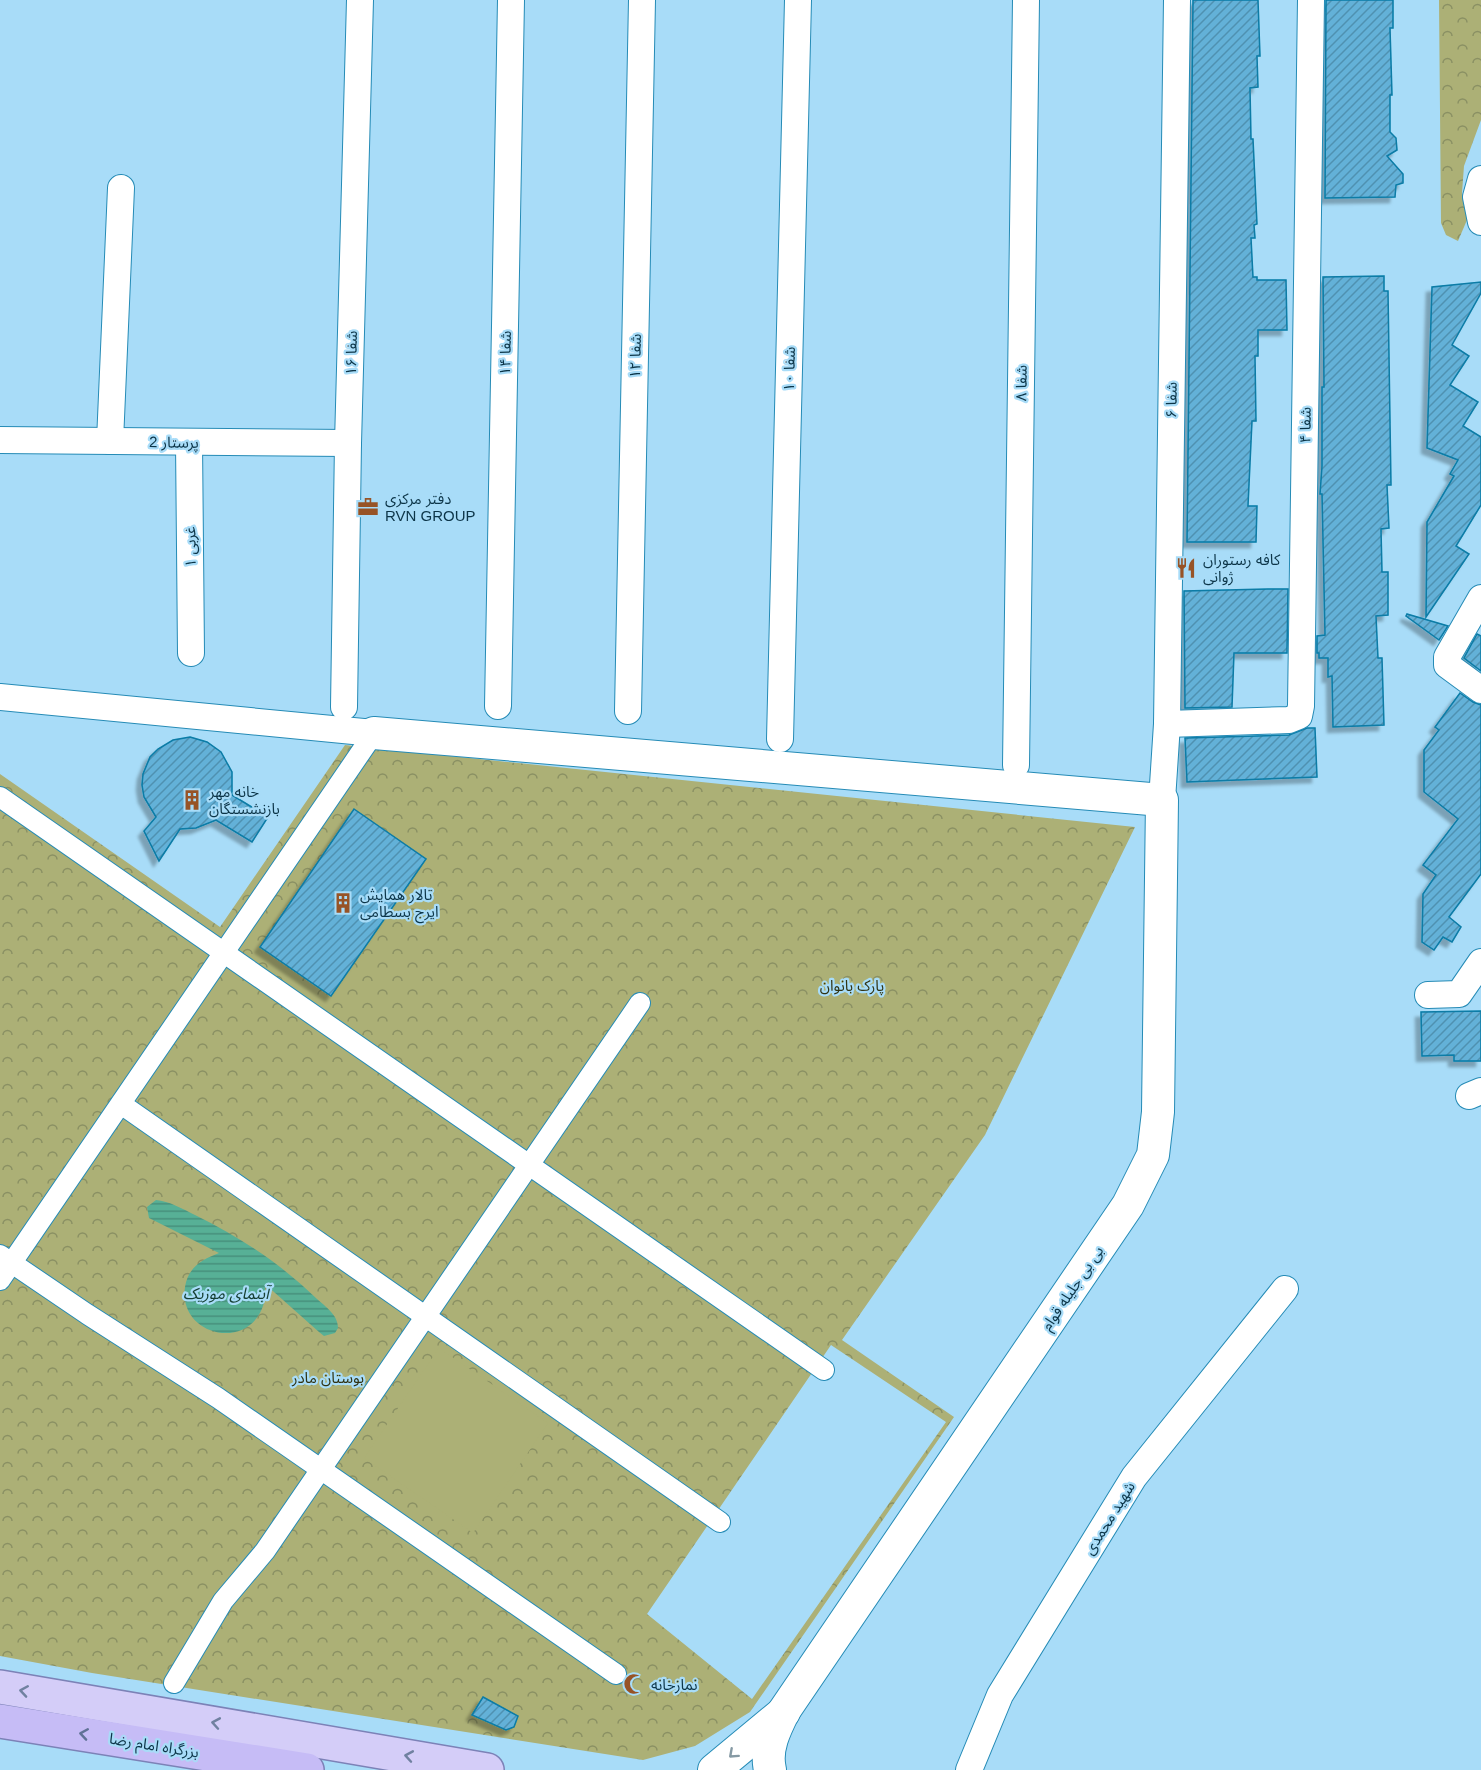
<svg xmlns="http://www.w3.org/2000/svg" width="1481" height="1770" font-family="Arial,'Noto Sans Arabic',sans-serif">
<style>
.park{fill:url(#park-crowns);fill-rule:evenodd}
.pitch{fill:#acb076}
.water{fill:url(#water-rules)}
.building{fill:url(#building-hatch);stroke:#087ba6;stroke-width:1.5;filter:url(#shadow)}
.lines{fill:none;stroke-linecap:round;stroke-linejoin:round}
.pedestrian-casing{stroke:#258bb6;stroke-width:22}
.minor-casing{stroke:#258bb6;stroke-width:28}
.tertiary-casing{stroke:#258bb6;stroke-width:34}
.primary-casing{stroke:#7c82b7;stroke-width:36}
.trunk-casing{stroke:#7c82b7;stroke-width:36}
.pedestrian{stroke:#fff;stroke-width:20}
.minor{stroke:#fff;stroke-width:26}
.tertiary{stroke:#fff;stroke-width:32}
.primary{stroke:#d4cdf8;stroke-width:33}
.trunk{stroke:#c6bcf6;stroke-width:33}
.oneway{stroke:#7081a0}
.oneway2{stroke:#607296}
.oneway3{stroke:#869aa4}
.labels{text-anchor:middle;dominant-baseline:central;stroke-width:4.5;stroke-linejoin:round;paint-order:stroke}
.street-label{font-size:15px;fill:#0c3548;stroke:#a8dcf8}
.poi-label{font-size:15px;fill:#0c3548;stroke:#a8dcf8;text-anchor:start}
.park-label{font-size:15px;fill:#303212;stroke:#a8dcf8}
.water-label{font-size:16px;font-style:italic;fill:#153e32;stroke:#a8dcf8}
</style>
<defs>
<pattern id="park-crowns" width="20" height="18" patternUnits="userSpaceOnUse" patternTransform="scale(1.5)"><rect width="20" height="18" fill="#acb076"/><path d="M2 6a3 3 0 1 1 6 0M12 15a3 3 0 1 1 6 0" fill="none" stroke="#8a9063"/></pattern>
<pattern id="water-rules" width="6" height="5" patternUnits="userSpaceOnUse" patternTransform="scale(1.5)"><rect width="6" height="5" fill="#57b096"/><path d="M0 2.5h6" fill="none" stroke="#46907c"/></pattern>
<pattern id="building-hatch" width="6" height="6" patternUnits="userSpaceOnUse" patternTransform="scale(1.5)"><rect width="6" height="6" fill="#63b1d8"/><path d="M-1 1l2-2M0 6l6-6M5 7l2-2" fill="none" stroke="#5091b1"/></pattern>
<filter id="shadow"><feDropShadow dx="-5.5" dy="5.5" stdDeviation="1.5" flood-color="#0004"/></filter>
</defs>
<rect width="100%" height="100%" fill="#a8dcf8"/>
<g class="park">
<path d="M1439 0H1481V120L1464 166 1462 193 1467 220 1458 241 1446 235 1441 223Z"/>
<path d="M345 745 1135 827 985 1135 842 1340 954 1417 750 1712 695 1746 643 1760 92 1673 0 1656V774L220 927ZM831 1345 946 1422 752 1699 647 1614Z"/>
</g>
<path class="pitch" d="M439 1348 548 1423 473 1533 364 1458Z"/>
<path class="water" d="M156 1200C169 1201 183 1209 195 1215 240 1237 281 1264 317 1299 326 1307 338 1315 338 1328L335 1333 324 1336 319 1332 265 1284C265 1291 266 1299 263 1306 247 1352 178 1335 185 1287 188 1267 203 1259 219 1253L149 1218 147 1207Z"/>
<g class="building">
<path d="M1193 0H1258L1260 56H1257L1258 87 1250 88 1251 139H1253L1257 224 1254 225 1255 238H1251L1253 277H1257V280H1286L1287 330H1258V356H1255L1256 421H1252L1248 506H1257L1256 542H1187Z"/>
<path d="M1326 0H1393V28H1390L1392 95H1390V132L1396 138 1397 150 1387 156 1403 174V183L1396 185 1395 197 1325 198Z"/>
<path d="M1384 276V291H1388L1391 485H1387L1389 528 1381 529 1382 572H1388V615L1376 616 1378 658H1382L1384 725 1333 727 1332 676 1328 677V658H1319V653H1317V636L1325 635 1322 494H1320L1322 466V387H1324L1323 277Z"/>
<path d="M1481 282V293L1452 345 1469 356 1450 385 1478 402 1463 426 1481 437V505L1456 546 1469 554 1426 617 1427 522 1454 476 1450 474 1458 460 1427 448 1432 287Z"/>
<path d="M1268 589H1288L1287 653H1234L1232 707 1185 708 1184 591Z"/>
<path d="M1407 614 1448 626 1439 640 1406 616Z"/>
<path d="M1477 634 1481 636V671L1464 658Z"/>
<path d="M1460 693 1473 702 1481 705V874L1449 917 1461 927 1452 942 1443 937 1434 950 1422 942 1423 894 1436 875 1423 865 1458 819 1424 792V750L1439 730 1435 727Z"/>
<path d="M1307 728H1315L1317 777 1187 782 1185 738 1289 735Z"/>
<path d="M190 737 207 742 221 752 232 772V795L268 817 252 842 216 820 196 828 180 829 159 861 144 831 156 817 144 797 142 785 143 774 150 757 158 749 173 740Z"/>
<path d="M354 809 426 859 331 996 260 947Z"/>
<path d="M1481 1011V1061H1454V1055L1422 1056 1421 1012Z"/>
<path d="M483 1697 518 1716 514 1727 506 1730 472 1715Z"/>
</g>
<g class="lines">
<g class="pedestrian-casing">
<g id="pedestrian">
<path d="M0 797 824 1370"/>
<path d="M121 1104 720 1522"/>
<path d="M0 1255 87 1314 218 1398 616 1674"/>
<path d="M0 1280 374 733"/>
<path d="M174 1683 223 1601 265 1551 640 1003"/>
</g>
</g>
<g class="minor-casing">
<g id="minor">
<path d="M1481 179 1476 197 1481 222"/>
<path d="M0 440 348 443"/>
<path d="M110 441 121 188"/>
<path d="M189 442 191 653"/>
<path d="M1481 598 1447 657V665L1481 690"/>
<path d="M0 697 374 733"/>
<path d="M498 706 511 0"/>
<path d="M344 707 348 443 360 0"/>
<path d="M628 711 642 0"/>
<path d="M1167 724 1289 720 1299 716 1301 706 1311 0"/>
<path d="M780 739 798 0"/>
<path d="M1016 765 1026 0"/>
<path d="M1162 800 1167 724 1177 0"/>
<path d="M1428 995 1459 994 1481 962"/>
<path d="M1469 1096 1481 1091"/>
<path d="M969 1770 1000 1695 1134 1477 1285 1289"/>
</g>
</g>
<g class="tertiary-casing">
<g id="tertiary">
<path d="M374 733 1162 800 1158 1112 1153 1155 1128 1205 784 1711C775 1729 765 1749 770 1770"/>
<path d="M714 1770 784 1712"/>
</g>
</g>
<g class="primary-casing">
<path id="primary" d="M0 1687 487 1770"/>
</g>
<g class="trunk-casing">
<path id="trunk" d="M0 1721 307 1770"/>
</g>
<use href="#pedestrian" class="pedestrian"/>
<use href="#minor" class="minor"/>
<use href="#tertiary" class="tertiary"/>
<use href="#primary" class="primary"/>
<use href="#trunk" class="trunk"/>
</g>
<defs><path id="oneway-chevron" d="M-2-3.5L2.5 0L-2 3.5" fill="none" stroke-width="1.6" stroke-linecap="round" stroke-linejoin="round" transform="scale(1.5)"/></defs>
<g class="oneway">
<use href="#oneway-chevron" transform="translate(24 1691) rotate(-171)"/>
<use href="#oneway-chevron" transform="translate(216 1723) rotate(-170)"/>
<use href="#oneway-chevron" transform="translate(409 1756) rotate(-170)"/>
</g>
<use class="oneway2" href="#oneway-chevron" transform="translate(84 1734) rotate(-171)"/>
<use class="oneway3" href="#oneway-chevron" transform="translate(733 1754) rotate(138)"/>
<defs>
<g id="office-bare" transform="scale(1.62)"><path d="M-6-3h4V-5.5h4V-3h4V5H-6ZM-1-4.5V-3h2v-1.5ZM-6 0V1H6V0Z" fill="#975326" stroke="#a8dcf8" stroke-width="2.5" paint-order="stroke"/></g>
<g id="restaurant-bare" transform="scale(1.62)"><path d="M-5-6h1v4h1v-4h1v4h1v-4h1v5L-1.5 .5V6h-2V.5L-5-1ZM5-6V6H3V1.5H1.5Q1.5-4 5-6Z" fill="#975326" stroke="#a8dcf8" stroke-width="2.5" paint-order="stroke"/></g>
<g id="building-bare" transform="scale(1.62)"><path d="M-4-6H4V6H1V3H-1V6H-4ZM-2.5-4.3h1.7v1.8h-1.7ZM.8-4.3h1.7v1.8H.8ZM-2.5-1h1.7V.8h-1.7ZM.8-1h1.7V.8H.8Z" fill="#975326" stroke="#a8dcf8" stroke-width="2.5" paint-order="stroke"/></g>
<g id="mosque-bare" transform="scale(1.62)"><path d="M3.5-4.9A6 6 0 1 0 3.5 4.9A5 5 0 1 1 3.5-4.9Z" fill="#975326" stroke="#a8dcf8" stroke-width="2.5" paint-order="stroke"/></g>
</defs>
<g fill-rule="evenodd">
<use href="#office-bare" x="368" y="507"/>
<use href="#restaurant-bare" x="1186" y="568"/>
<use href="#building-bare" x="192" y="800"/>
<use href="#building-bare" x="343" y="903"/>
<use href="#mosque-bare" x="634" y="1684"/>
</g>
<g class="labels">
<g class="street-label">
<text transform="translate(351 353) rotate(-89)">شفا ۱۶</text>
<text transform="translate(505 353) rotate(-89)">شفا ۱۴</text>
<text transform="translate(635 356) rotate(-89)">شفا ۱۲</text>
<text transform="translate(789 369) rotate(-89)">شفا ۱۰</text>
<text transform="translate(1021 383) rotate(-89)">شفا ۸</text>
<text transform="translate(1171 400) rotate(-89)">شفا ۶</text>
<text transform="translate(1305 425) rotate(-89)">شفا ۴</text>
<text transform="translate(174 442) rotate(1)">پرستار 2</text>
<text transform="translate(190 547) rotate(-91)">۱ غربی</text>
<text transform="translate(1072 1288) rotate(-56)">بی بی جلیله قوام</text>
<text transform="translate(1109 1518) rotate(-58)">شهید محمدی</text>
<text transform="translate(154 1745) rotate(9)">بزرگراه امام رضا</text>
</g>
<g class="poi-label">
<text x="385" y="498">دفتر مرکزی<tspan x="385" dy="17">RVN GROUP</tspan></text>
<text x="1203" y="559">کافه رستوران<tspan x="1203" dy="17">ژوانی</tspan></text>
<text x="209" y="791">خانه مهر<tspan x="209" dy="17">بازنشستگان</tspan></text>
<text x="360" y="894">تالار همایش<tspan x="360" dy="17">ایرج بسطامی</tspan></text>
<text x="651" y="1684">نمازخانه</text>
</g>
<g class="park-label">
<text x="852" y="985">پارک بانوان</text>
<text x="328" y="1377">بوستان مادر</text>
</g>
<g class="water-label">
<text x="226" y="1293">آبنمای موزیک</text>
</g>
</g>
</svg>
